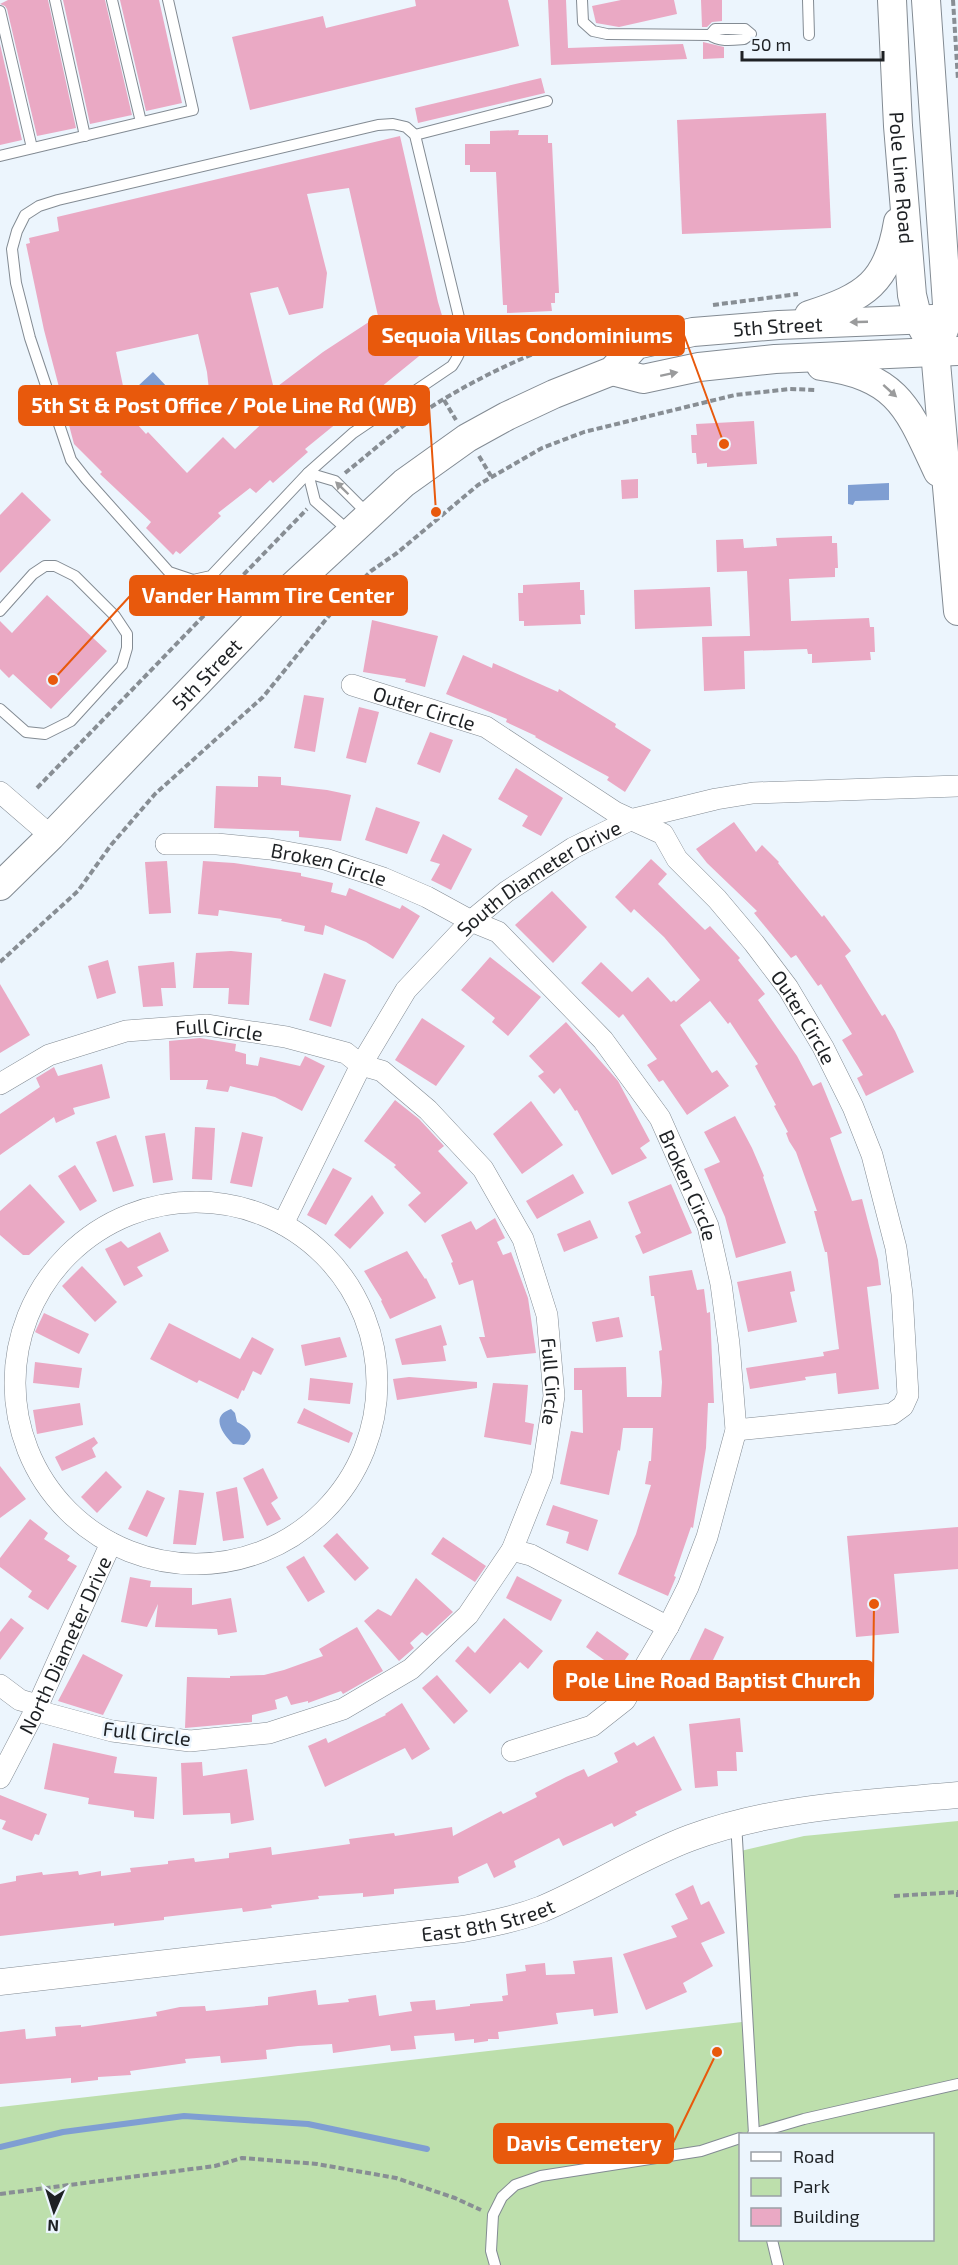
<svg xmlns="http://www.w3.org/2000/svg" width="958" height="2265" font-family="'Exo 2',sans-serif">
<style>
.green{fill:#bddfac;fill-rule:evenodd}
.water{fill:#7f9ed2}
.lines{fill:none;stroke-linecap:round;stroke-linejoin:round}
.stream{stroke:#7f9ed2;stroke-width:6}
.building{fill:#eaa9c4;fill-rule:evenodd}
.service-casing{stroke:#838b93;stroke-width:12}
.minor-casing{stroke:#838b93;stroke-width:22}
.tertiary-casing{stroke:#838b93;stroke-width:27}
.secondary-casing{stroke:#838b93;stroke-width:30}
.path{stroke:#888e94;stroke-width:4;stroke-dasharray:6 3;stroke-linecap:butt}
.service{stroke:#fff;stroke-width:10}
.minor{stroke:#fff;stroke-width:21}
.tertiary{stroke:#fff;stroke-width:26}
.secondary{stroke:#fff;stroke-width:28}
.oneway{fill:#9a9b9c}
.labels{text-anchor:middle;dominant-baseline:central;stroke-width:5;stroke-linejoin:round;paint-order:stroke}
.street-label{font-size:20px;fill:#1e2124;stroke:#ecf5fd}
.leader{fill:none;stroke:#e8590c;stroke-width:2}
.callout-dot{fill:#e8590c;stroke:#ecf5fd;stroke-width:2}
.callout{fill:#e8590c;stroke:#e8590c;stroke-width:2}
.callout-label{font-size:21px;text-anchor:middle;font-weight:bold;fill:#fff}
</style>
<rect width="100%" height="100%" fill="#ecf5fd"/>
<path class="green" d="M958 1821V2265H0V2107L742 2022 732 1853 804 1836ZM740 2134H932V2240H740Z"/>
<g class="water">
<path d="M153 372 183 404 167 419 137 387Z"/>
<path d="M889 483V500L855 501 853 505 848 504V485Z"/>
<path d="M231 1409 235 1413 237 1422C247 1427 258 1435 244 1445L233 1444C222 1433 210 1416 231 1409Z"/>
</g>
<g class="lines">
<path class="stream" d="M0 2147 63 2132 184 2116 308 2124 427 2149"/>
</g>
<g class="building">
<path d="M8 0H48L76 128 37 136 7 9 5 6 0 4Z"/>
<path d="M63 0H105L132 115 90 124Z"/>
<path d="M120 0H159L182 103 146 111Z"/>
<path d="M415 0H508L519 46 250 110 232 37 323 16 326 28 416 6Z"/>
<path d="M548 0H566L568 48 683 44 687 59 551 65Z"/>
<path d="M621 0H674L677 14 619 27 596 23 592 6Z"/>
<path d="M701 0H722V21L712 22 707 27H702Z"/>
<path d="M703 42 724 47V58L703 59Z"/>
<path d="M0 44 22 140 0 145Z"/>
<path d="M541 78 545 93 418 123 415 108Z"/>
<path d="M826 113 831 228 682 234 677 120Z"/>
<path d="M519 130 518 135H548V143H552L559 293H555V303H551L552 311 507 313V305H503L496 172H470V165H465V144H490V131Z"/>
<path d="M400 136 438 302 449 339 440 341 441 346 429 348 305 449 308 452 273 483 270 480 256 493 250 488 218 513 221 516 180 554 176 551 173 555 146 528 151 522 100 474 102 472 74 444 44 330 26 244 30 243 29 238 59 231 57 217ZM349 188 378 316 323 352 274 389 250 293 278 287 289 315 323 308 327 273 307 194ZM198 334 207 372 212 417 298 389 235 449 223 437 187 473 148 432 146 434 129 415 116 352Z"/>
<path d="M754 421 757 464 707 467V463L697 464 696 453H692L691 435H697L696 424Z"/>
<path d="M638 479V498L622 499 621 480Z"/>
<path d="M22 492 51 520 0 573V515Z"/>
<path d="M832 536V543H837L838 568H835V577L789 579 791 621 869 618 870 627H874L875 652H870L871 660 812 663V654H808L807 649 744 651 745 689 704 691 702 637 750 636 747 571 717 572 716 540 743 539 744 548 777 546 776 538Z"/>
<path d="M580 582V590H584L585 615H580L581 624 524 626V621H519L518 593H523V585Z"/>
<path d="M710 587 712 626 635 629 634 590Z"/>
<path d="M47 595 107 651 51 709 13 674 9 678 0 669V621L12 633Z"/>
<path d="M372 620 438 636 425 687 405 682 406 679 363 672Z"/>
<path d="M463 655 492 668 493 663 558 692 559 689 616 724 615 727 651 750 625 792 607 780 609 777 535 737 536 736 506 722 507 719 446 694Z"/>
<path d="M304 695 324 698 315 752 294 748Z"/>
<path d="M359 707 379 712 366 763 346 758Z"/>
<path d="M430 732 453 740 440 773 417 764Z"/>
<path d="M516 768 563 798 541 836 522 826 528 816 498 799Z"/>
<path d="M258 776 281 777V785L327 790 351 795 341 841 299 837V831L214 828 216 786 258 787Z"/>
<path d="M376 807 420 822 407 854 365 840Z"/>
<path d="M734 822 756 852 762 845 779 862 778 863 822 917 824 915 851 951 845 956 882 1016 885 1014 895 1031 914 1072 866 1096 857 1078 863 1075 842 1040 852 1034 821 984 818 986 796 955 791 958 754 913 757 911 707 863 696 849Z"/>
<path d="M443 834 472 849 451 890 431 880 440 864 430 861Z"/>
<path d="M651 859 667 874 658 884 705 930 710 926 740 958 738 960 765 994 758 1000 797 1056 813 1086 821 1082 842 1133 830 1138 852 1201 862 1199 878 1260 881 1285 867 1287 879 1389 838 1394 836 1373 805 1377 806 1380 750 1389 746 1368 824 1356 823 1352 839 1349 827 1252H825L814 1211H817L796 1152 789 1141 786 1133 788 1132 774 1106 776 1105 755 1066 758 1064 730 1022 728 1024 710 1001 680 1025 712 1073 717 1070 729 1086 687 1115 663 1080 659 1082 647 1065 657 1059 623 1014 619 1018 581 983 601 962 632 992 648 977 671 1002 674 1000 676 1002 700 980 664 937 634 909 631 913 615 897Z"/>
<path d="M167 861 171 913 149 914 145 862Z"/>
<path d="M203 861 234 863 301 873V876L333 883 331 892 346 896 349 888 400 909 402 905 420 916 393 959 366 942 325 925 323 935 304 931 305 926 281 921 282 919 219 910 218 916 198 914Z"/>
<path d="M552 891 587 927 553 963 515 925Z"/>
<path d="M231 951 252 953 249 1005 228 1004 229 988H193L196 953Z"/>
<path d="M490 957 541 997 508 1036 492 1022 495 1018 461 990Z"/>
<path d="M108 960 116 993 97 999 88 966Z"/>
<path d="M174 962 176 988H161L163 1006 143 1007 138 966Z"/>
<path d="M324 973 346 980 331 1027 309 1020Z"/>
<path d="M0 984 30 1035 0 1053Z"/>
<path d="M422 1018 465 1046 436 1086 395 1060Z"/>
<path d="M566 1022 618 1081 650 1141 640 1148 647 1158 612 1175 577 1110 575 1111 560 1088 554 1094 538 1076 544 1072 529 1056Z"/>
<path d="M200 1038 236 1044 235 1051 246 1054V1064L258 1066 260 1057 300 1066 305 1056 325 1066 302 1111 275 1097 230 1086 228 1092 206 1089 208 1080H170L169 1041Z"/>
<path d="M102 1064 110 1098 73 1108 75 1114 56 1123 54 1117 0 1155V1114L40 1087 36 1078 54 1067 58 1076Z"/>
<path d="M395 1100 419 1119 444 1146 438 1151 468 1183 425 1223 408 1205 421 1193 394 1167 396 1165 364 1141Z"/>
<path d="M531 1101 563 1145 522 1174 493 1134Z"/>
<path d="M735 1116 752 1148 764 1176 763 1177 786 1243 736 1258 725 1217 704 1169 720 1162 704 1132Z"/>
<path d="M195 1127 215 1128 212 1180 192 1179Z"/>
<path d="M242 1132 263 1137 252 1187 230 1183Z"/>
<path d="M165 1133 173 1180 153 1183 145 1136Z"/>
<path d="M116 1135 134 1186 113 1192 96 1142Z"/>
<path d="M75 1165 97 1201 80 1211 58 1176Z"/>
<path d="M333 1168 352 1178 326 1225 307 1215Z"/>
<path d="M573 1174 584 1193 537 1219 526 1201Z"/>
<path d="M30 1184 65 1222 29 1255H23L0 1235V1211Z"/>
<path d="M671 1184 692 1233 643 1254 635 1236 641 1233 628 1202Z"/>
<path d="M372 1195 384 1213 350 1249 334 1235Z"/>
<path d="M495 1218 505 1238 497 1242 503 1255 511 1252 528 1298 536 1353 487 1358 479 1337H485L473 1280 459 1285 451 1263 453 1262 441 1235 471 1221 476 1230Z"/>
<path d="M590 1220 598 1238 564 1252 557 1234Z"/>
<path d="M160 1232 169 1251 137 1267 143 1276 124 1286 105 1249 121 1241 128 1248Z"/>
<path d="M407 1251 425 1279 426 1278 436 1298 390 1319 381 1301 382 1300 364 1271Z"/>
<path d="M82 1266 117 1302 95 1322 62 1286Z"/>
<path d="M692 1270 697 1290 704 1289 707 1313 710 1312 714 1403H708L706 1448 693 1528 691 1527 674 1576 676 1577 668 1596 618 1574 636 1534 651 1485 645 1484 649 1461H651L653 1428H623L620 1451 618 1450 609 1495 560 1484 571 1431 583 1433 582 1390H574V1368L626 1367 627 1397H661L662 1382 659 1351 662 1350 654 1296H651L649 1276Z"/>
<path d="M791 1271 795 1291 790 1292 797 1322 748 1332 737 1282Z"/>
<path d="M44 1313 89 1334 79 1354 35 1332Z"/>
<path d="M619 1317 623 1337 596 1342 592 1322Z"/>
<path d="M169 1323 240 1359 252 1337 274 1349 261 1375 253 1371 244 1391 242 1390 238 1399 199 1380 197 1383 150 1359Z"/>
<path d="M441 1325 447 1345 443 1346 446 1361 402 1365 395 1339Z"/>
<path d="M340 1337 347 1357 305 1366 301 1345Z"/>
<path d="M35 1362 82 1368 79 1388 33 1383Z"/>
<path d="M409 1377 477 1382V1388L397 1400 393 1379Z"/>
<path d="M310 1378 353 1383 350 1404 308 1400Z"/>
<path d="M493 1383 528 1385 525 1422 534 1424 531 1445 484 1437Z"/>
<path d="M80 1403 83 1425 37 1434 33 1410Z"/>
<path d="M304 1408 353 1433 349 1443 297 1423Z"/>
<path d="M94 1437 98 1443 92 1448 96 1457 62 1471 55 1457Z"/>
<path d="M0 1466 26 1499 0 1518Z"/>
<path d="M263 1468 278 1498 271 1503 281 1519 267 1526 243 1478Z"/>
<path d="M106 1471 122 1487 97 1513 81 1497Z"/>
<path d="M237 1487 244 1538 223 1541 216 1492Z"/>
<path d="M147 1490 165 1498 147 1537 128 1529Z"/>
<path d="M179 1490 204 1493 196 1545 173 1544Z"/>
<path d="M553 1505 598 1520 588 1551 566 1543 569 1532 546 1525Z"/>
<path d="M30 1519 48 1533 44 1539 70 1556 67 1560 77 1566 48 1610 28 1597 32 1591 0 1567V1558Z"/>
<path d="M958 1527V1569L894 1574 899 1633 856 1637 847 1536Z"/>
<path d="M337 1533 369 1568 355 1581 323 1546Z"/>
<path d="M443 1537 486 1566 475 1582 431 1554Z"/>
<path d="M304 1556 325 1592 308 1602 286 1567Z"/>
<path d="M517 1576 562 1600 551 1621 506 1598Z"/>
<path d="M130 1577 151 1581 150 1587 192 1588V1605L231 1598 237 1632 218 1635 217 1629 155 1627 158 1604 147 1627 121 1622Z"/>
<path d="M416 1578 453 1612 427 1636 422 1632 410 1643 414 1648 399 1661 364 1621 378 1609 391 1616Z"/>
<path d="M11 1618 24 1628 0 1660V1632Z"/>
<path d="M504 1618 543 1651 528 1669 520 1662 490 1694 455 1661 468 1646 475 1653Z"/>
<path d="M357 1627 383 1671 343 1694 341 1691 308 1703V1701L291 1705 287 1696 275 1700 277 1709 252 1715V1722L185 1728 187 1677 230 1678V1676L264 1675 284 1670 323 1656 319 1649Z"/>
<path d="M705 1628 724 1637 701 1685 682 1676Z"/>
<path d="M597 1631 629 1654 618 1670 586 1647Z"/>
<path d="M83 1654 123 1675 103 1715 58 1701Z"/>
<path d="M437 1675 468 1711 454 1724 422 1688Z"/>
<path d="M402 1703 430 1749 412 1760 405 1748 325 1787 308 1746 326 1738 328 1743 386 1715 385 1714Z"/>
<path d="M740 1718 743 1752H736L737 1771H717L718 1786 695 1788 689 1724Z"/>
<path d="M654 1736 682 1790 635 1812 637 1815 614 1827 612 1823 563 1846 559 1838 514 1861 516 1867 494 1878 487 1863 458 1877 459 1883 394 1889V1894L363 1897V1893L318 1896 319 1899 271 1905 272 1908 243 1912 242 1908 164 1917V1920L138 1923 114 1926V1923L0 1936V1884L16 1881V1876L42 1872 43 1875 78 1871 79 1875 101 1871V1876L131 1872 130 1868 168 1864V1861L194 1858 195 1862 229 1858V1853L271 1847 272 1855 350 1844 349 1839 394 1833 395 1836 452 1827 453 1836 501 1811 503 1814 537 1797 535 1793 566 1777 584 1769 588 1777 618 1762 614 1753 634 1742 637 1746Z"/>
<path d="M53 1743 117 1757 114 1773 157 1777 154 1819 134 1817V1811L88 1804 89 1798 44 1789Z"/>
<path d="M202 1762 203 1776 247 1769 254 1820 231 1824 230 1813 183 1815 181 1763Z"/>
<path d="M0 1795 47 1814 39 1835 35 1834 32 1841 2 1829 6 1821 0 1819Z"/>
<path d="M693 1885 701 1905 709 1901 725 1933 701 1943 713 1966 683 1983 687 1992 646 2010 623 1954 677 1937 671 1926 688 1919 675 1894Z"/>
<path d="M612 1957 618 2013 594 2016 593 2009 556 2013 558 2024 498 2032 499 2039H488V2041L474 2043V2039L455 2041 454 2033 414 2036 416 2049 391 2051 390 2045 333 2053 332 2044 298 2046 266 2050 267 2059 221 2063 220 2056 185 2059 186 2063 130 2071 131 2075 98 2077V2080L71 2083V2078L0 2084V2032L25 2029 26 2039 56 2036 55 2027 81 2025V2027L157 2016 156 2012 180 2007 205 2006 206 2011 268 2005V1997L316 1990 318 2005 349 2002 348 1999 376 1995 379 2016 412 2011 410 2002 435 2000 436 2010 470 2006V2004L503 2001 502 1996 508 1995 506 1974 526 1971 525 1965 545 1963 546 1975 575 1974 573 1961Z"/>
</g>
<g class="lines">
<g class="service-casing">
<g id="service">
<path d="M55 0 85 136"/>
<path d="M112 0 141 122"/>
<path d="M582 0 583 22 593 31 607 34 710 35C719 42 733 40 744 39L751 34 745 29H715L710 35"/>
<path d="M808 0 809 35"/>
<path d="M0 11 32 148"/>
<path d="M393 124 406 127 415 135 462 330C463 345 461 353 452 366L353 433 308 473 211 576 193 580 169 572 86 479 71 460 30 338 16 283 12 249 17 231 25 215 39 206 58 200 378 125Z"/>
<path d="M415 135 547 101"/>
<path d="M0 156 193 110 168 0"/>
<path d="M350 532 315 501 308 473 335 481 369 515"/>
<path d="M0 611 33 574 45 566H55L75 576 115 616 127 634V648L122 665 71 721 45 734 26 732 0 709"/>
<path d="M736 1822 754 2134"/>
<path d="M753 2134 804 2119 958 2084"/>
<path d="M772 2240 778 2265"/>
<path d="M495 2265 491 2251 493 2215 502 2197 515 2185 541 2176 701 2151 740 2138"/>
</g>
</g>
<g class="minor-casing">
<g id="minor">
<path id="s1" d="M352 685 486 727 615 812 663 834 677 859 717 899 754 943 788 988 823 1047 853 1107 872 1155 896 1248 902 1294 908 1395 903 1406 892 1414 736 1430"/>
<path d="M0 792 51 836"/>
<path id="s2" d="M166 844H217L270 849 325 859 383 878 427 897 471 921 498 932 603 1040 660 1118 708 1226 721 1284 729 1344 736 1430 707 1537 688 1587 668 1627 625 1700 592 1726 512 1751"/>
<path id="s3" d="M0 1084 49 1055 126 1031 206 1025 286 1037 346 1053 361 1065 382 1071 428 1110 483 1169 523 1239 547 1315 554 1396 542 1475 512 1550 468 1615 411 1669 343 1709 269 1733 190 1741 112 1731 45 1713 38 1705 20 1700 0 1685"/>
<circle cx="196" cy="1383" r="181"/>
<path id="s4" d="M283 1224 361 1065 406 990 471 921 506 892 573 848 630 820 716 799 753 793 958 786"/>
<path d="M512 1550 531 1555 668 1627"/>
<path id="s5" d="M0 1778 38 1705 111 1543"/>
</g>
</g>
<g class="tertiary-casing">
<g id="tertiary">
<path id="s6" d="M0 1982 463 1929C490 1924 516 1919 542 1909 592 1888 639 1857 690 1838 776 1806 868 1803 958 1795"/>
</g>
</g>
<g class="secondary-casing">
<g id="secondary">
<path id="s7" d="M892 0 898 126 912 295 918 320 935 351 958 611"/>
<path d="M926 0 948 319 942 335"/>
<path d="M809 315C865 297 888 283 898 222"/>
<path d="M821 366C899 377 908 408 938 472"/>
<path d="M612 371 643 379 699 367 775 359 958 351"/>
<path id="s8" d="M0 886 51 836 271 606 404 483 467 438 507 416 554 394 612 371 636 345 693 332 779 325 958 318"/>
</g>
</g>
<g class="path">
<path d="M953 0 958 80"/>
<path d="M713 305 798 294"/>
<path d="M444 400 456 420"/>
<path d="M479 456 491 476"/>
<path d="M345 473C369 454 392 433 417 416 483 372 553 342 629 321"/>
<path d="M37 788 307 509"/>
<path d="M0 962 78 891 111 845 155 794 263 697 341 601 371 571 397 553 478 485 542 448 584 432 735 395 790 389 816 390"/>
<path d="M894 1896 958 1892V1898"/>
<path d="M0 2194 215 2166 242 2158 317 2164 396 2178 455 2198 481 2210"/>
</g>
<use href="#service" class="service"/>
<use href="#minor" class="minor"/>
<use href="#tertiary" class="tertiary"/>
<use href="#secondary" class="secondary"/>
</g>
<defs><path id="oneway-solid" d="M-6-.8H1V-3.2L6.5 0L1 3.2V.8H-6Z" transform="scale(1.5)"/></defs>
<g class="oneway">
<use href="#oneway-solid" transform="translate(859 322) rotate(178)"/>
<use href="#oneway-solid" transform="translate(669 374) rotate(-12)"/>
<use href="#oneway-solid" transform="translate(890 391) rotate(42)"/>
<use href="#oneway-solid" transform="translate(342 488) rotate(-136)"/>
</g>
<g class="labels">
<g class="street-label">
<text stroke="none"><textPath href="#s7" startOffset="178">Pole Line Road</textPath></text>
<text stroke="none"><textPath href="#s8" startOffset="987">5th Street</textPath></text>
<text stroke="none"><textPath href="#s8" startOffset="296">5th Street</textPath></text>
<text stroke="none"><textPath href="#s1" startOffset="76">Outer Circle</textPath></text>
<text stroke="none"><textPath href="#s2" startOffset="165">Broken Circle</textPath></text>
<text stroke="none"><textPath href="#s4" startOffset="440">South Diameter Drive</textPath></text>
<text stroke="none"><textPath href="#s1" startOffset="580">Outer Circle</textPath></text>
<text stroke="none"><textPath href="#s3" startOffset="231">Full Circle</textPath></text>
<text stroke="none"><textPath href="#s2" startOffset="669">Broken Circle</textPath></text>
<text stroke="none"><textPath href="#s3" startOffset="770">Full Circle</textPath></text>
<text stroke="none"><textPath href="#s5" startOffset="148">North Diameter Drive</textPath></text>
<text transform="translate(147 1733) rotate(7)">Full Circle</text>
<text stroke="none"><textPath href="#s6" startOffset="492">East 8th Street</textPath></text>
</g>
</g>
<path class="leader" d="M724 444L684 335M436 512L429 406M53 680L130 596M874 1604L873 1680M717 2052L673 2143"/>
<g class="callout-dot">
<circle cx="724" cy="444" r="6"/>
<circle cx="436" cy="512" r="6"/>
<circle cx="53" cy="680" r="6"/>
<circle cx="874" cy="1604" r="6"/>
<circle cx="717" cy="2052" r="6"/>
</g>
<g class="callout">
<rect x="369" y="316" width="315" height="39" rx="6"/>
<rect x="19" y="386" width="410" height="39" rx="6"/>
<rect x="130" y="576" width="277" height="39" rx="6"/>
<rect x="554" y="1661" width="319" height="39" rx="6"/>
<rect x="494" y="2124" width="179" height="39" rx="6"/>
</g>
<g class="callout-label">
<text x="527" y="343">Sequoia Villas Condominiums</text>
<text x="224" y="413">5th St &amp; Post Office / Pole Line Rd (WB)</text>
<text x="268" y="603">Vander Hamm Tire Center</text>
<text x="713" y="1688">Pole Line Road Baptist Church</text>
<text x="584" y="2151">Davis Cemetery</text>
</g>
<rect x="739" y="2133" width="195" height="108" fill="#ecf5fd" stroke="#9aa0a6" stroke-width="1.5"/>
<rect x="751" y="2152" width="30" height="9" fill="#ffffff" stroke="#9aa0a6" stroke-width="1.5"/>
<text x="793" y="2163" font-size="18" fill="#1e2124">Road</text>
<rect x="751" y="2178" width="30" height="18" fill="#bddfac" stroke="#9aa0a6" stroke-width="1.5"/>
<text x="793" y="2193" font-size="18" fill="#1e2124">Park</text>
<rect x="751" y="2208" width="30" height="18" fill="#eaa9c4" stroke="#9aa0a6" stroke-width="1.5"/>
<text x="793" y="2223" font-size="18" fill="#1e2124">Building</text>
<g transform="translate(54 2211) rotate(183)" stroke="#ecf5fd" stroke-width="4.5" paint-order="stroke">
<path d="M0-4.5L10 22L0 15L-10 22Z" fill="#1e2124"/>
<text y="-9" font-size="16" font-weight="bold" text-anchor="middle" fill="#1e2124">N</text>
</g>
<path d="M742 51v9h141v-9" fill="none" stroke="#1e2124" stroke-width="3"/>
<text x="751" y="51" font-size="18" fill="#1e2124" stroke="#ecf5fd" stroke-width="4.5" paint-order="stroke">50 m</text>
</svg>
